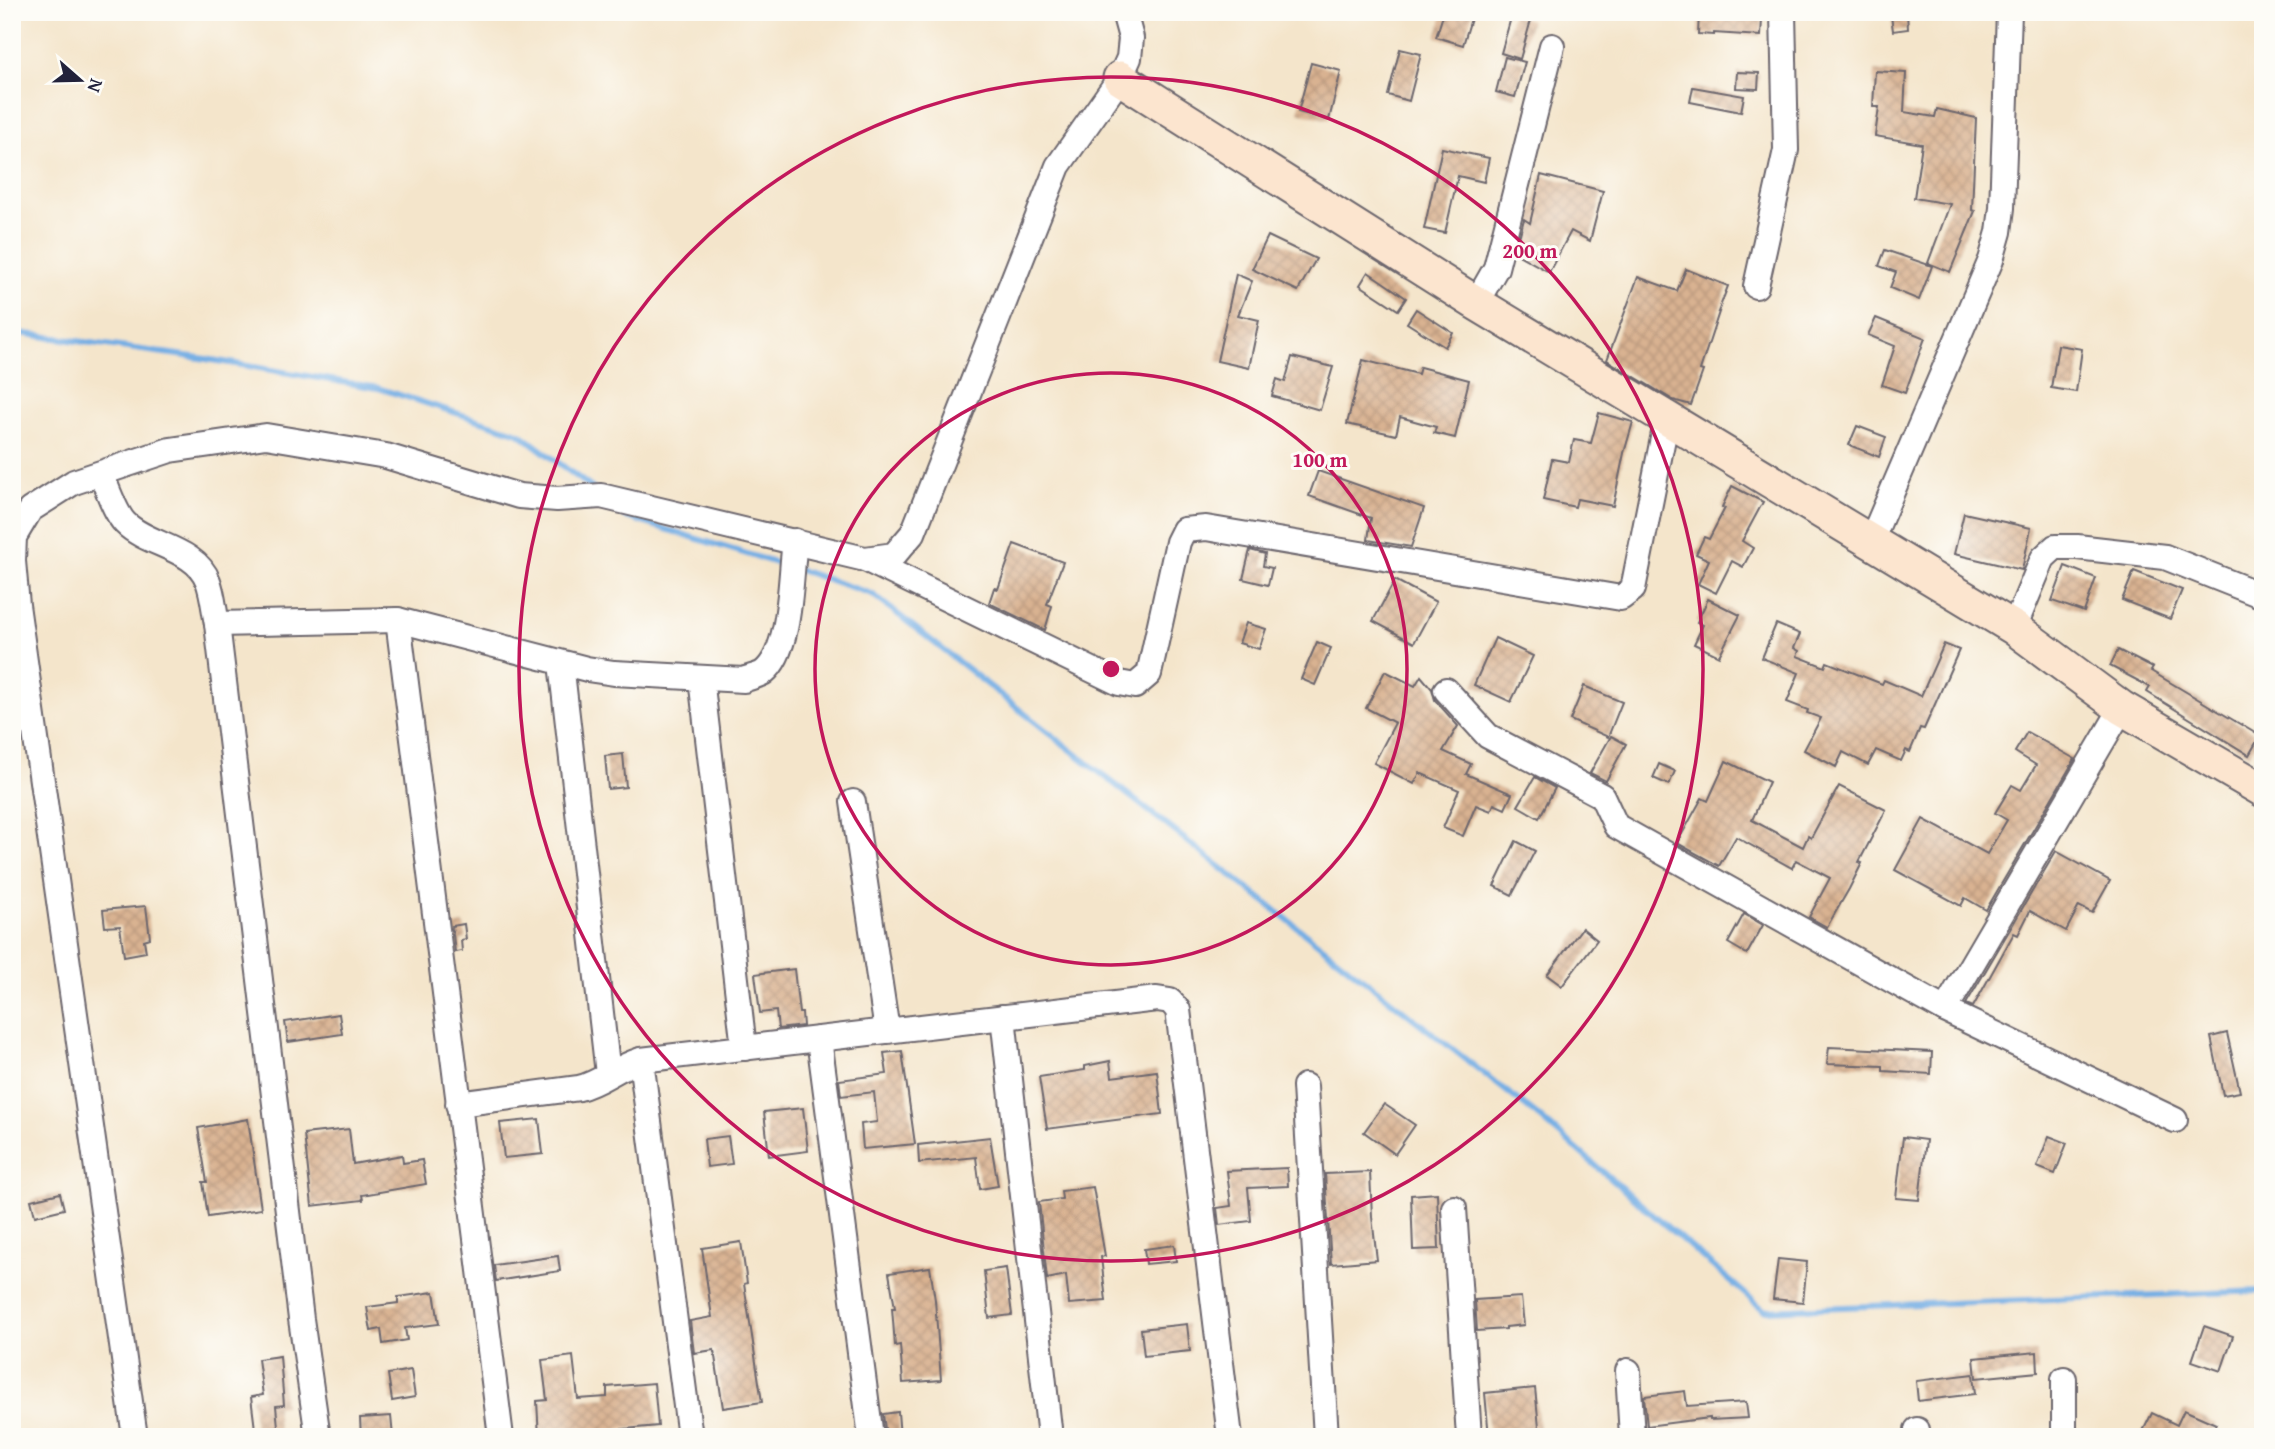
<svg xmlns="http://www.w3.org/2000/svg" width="2275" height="1449" font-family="'Gentium Book Plus',serif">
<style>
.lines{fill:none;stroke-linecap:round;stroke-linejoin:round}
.stream{stroke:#74aee4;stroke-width:6}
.building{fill:url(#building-cross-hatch)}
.street-casing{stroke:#6c666d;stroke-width:28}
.secondary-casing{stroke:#6c666d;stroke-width:37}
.street{stroke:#fff;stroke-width:24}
.secondary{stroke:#fce5cf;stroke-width:33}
.ring{fill:none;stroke:#c2185b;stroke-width:3.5}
.centre{fill:#c2185b;stroke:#fdfcf7;stroke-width:3.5}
.ring-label{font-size:21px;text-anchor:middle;font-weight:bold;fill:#c2185b;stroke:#fdfcf7;stroke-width:6;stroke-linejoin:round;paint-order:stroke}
</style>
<defs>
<pattern id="building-cross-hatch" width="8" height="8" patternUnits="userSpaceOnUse" patternTransform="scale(1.75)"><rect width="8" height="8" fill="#d9b291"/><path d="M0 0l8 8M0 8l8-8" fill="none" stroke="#ba997e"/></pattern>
</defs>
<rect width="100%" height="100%" fill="#fdfcf7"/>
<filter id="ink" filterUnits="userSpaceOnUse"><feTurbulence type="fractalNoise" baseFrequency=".0143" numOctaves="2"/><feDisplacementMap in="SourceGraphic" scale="14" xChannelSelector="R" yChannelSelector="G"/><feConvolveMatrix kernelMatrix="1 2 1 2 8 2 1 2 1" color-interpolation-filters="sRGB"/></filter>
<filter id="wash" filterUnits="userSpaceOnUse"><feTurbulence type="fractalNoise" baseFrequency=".00686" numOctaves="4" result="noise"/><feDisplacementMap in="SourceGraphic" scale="28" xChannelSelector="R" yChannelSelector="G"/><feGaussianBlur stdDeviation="1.57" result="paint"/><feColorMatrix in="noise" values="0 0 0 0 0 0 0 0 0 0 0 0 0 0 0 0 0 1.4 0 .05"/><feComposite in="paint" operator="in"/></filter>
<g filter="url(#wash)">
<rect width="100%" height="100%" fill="#f4e5cb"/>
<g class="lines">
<g class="stream">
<path d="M12 332 200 358 378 388 519 433 593 489"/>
<path d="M617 510 626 517 789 567"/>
<path d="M799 570 872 594 1538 1116 1764 1310 2263 1291"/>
</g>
</g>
<g id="blocks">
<g class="building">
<path d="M1444 12H1473L1463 45 1436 37Z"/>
<path d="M1907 13 1908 29 1893 31 1891 15Z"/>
<path d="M1512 14 1531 20 1520 59 1501 53Z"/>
<path d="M1699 14 1762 19 1761 36 1714 33V35L1698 34Z"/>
<path d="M1400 49 1421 54 1409 101 1388 95Z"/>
<path d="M1505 57 1525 62 1515 97 1496 92Z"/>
<path d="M1311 63 1341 71 1329 120 1298 112Z"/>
<path d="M1875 71 1906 73 1904 112 1935 117 1937 109 1976 118 1972 210 1975 211 1950 272 1928 263 1950 204 1914 198 1922 144 1875 136 1879 107H1873Z"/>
<path d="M1737 72 1759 73 1758 89 1736 88Z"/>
<path d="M1693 87 1744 96 1741 112 1690 102Z"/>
<path d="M1442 148 1489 158 1484 182 1458 176 1445 233 1424 229Z"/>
<path d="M1541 175 1603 191 1590 241 1571 231 1549 272 1515 253 1524 219 1530 223Z"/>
<path d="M1268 236 1316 259 1298 291 1252 269Z"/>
<path d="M1885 250 1932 266 1919 300 1890 288 1896 272 1879 266Z"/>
<path d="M1686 269 1728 286 1718 312H1719L1700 370 1703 371 1691 405 1673 400 1607 360 1638 277 1677 291Z"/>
<path d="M1368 272 1406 298 1398 310 1360 285Z"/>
<path d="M1236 274 1252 281 1238 315 1259 320 1249 368 1217 361Z"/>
<path d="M1416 309 1453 333 1445 347 1407 323Z"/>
<path d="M1876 318 1925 338 1905 393 1882 385 1895 346 1868 335Z"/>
<path d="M2058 345 2082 349 2076 392 2051 388Z"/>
<path d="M1292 357 1333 367 1320 410 1272 396 1277 379 1285 382Z"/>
<path d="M1363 360 1418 374 1420 367 1469 380 1455 438 1434 433 1436 427 1400 417 1396 435 1347 424Z"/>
<path d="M1599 413 1633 422 1624 453 1613 506 1577 499 1575 507 1543 500 1552 459 1569 462 1574 440 1591 443Z"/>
<path d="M1857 426 1886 437 1879 457 1849 445Z"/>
<path d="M1318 471 1424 508 1411 547 1368 540 1371 518 1309 496Z"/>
<path d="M1732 486 1763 502 1742 541 1753 548 1743 567 1732 561 1716 593 1698 584 1709 560 1696 554 1704 537 1709 539 1725 508 1722 507Z"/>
<path d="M1964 513 2031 528 2022 570 1954 554Z"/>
<path d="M1014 544 1063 562 1047 604 1052 606 1045 630 989 603 994 588 998 589Z"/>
<path d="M1250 550 1265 554 1263 566 1272 568 1268 585 1243 579Z"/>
<path d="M2065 566 2096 578 2084 612 2052 601Z"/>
<path d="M2134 571 2182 590 2170 619 2122 600Z"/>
<path d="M1395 580 1436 602 1414 643 1373 621Z"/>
<path d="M1708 599 1740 615 1719 656 1694 644 1703 625 1697 622Z"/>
<path d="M1246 623 1266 629 1259 649 1239 643Z"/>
<path d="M1776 624 1800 634 1794 648 1799 651 1797 656 1825 667 1827 662 1882 684 1884 680 1921 696 1944 644 1959 650 1924 729 1920 728 1910 752 1906 750 1901 761 1876 750 1868 765 1843 752 1836 767 1804 750 1821 718 1807 713 1808 710 1787 702 1799 673 1762 658Z"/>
<path d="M1495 638 1533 656 1511 702 1474 685Z"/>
<path d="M1317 642 1331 648 1315 685 1301 679Z"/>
<path d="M2118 650 2153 668 2151 671 2260 736 2249 755 2147 692 2150 687 2110 666Z"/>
<path d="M1385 671 1415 686 1421 676 1432 689 1435 700 1458 726 1443 751 1471 764 1466 774 1512 794 1505 809 1494 804 1491 811 1476 805 1463 836 1443 828 1459 790 1420 773 1414 784 1374 763 1395 723 1366 708Z"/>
<path d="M1584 686 1622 702 1608 737 1570 720Z"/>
<path d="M2027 732 2075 759 1986 910 1965 898 1961 906 1895 870 1923 819 1987 854 2007 820 1995 813 2012 785 2021 790 2036 765 2015 752Z"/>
<path d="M1611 736 1626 744 1606 781 1590 773Z"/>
<path d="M623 754 626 787 608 789 605 756Z"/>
<path d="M1726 761 1769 782 1752 820 1803 847 1808 836 1811 838 1839 786 1886 810 1859 862 1862 863 1849 889 1827 927 1809 917 1830 878 1796 860 1792 868 1736 837 1719 866 1677 843 1702 798 1708 801Z"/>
<path d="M1659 764 1675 771 1669 785 1653 778Z"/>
<path d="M1535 777 1555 788 1539 818 1518 806Z"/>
<path d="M1516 841 1535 851 1512 895 1494 886Z"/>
<path d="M2056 851 2110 881 2092 913 2079 906 2066 931 2030 911 2018 935 2014 933 1973 1007 1966 1004Z"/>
<path d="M146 906 150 938 144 940 146 952 124 956 120 926 105 927 103 910Z"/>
<path d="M1744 914 1763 925 1747 954 1728 943Z"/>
<path d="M464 924 466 939 461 940 462 951 455 952 452 926Z"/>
<path d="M1582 928 1597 940 1562 986 1547 975Z"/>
<path d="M794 969 799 1013H802L803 1026 778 1029 776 1011 760 1013 755 974Z"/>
<path d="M339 1014 342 1034 288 1042 285 1022Z"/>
<path d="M2227 1033 2240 1092 2223 1095 2211 1037Z"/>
<path d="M1829 1047 1932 1052 1931 1074 1883 1071V1066L1827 1064Z"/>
<path d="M902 1051 915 1144 863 1149 861 1124 877 1122 874 1092 841 1096 839 1080 887 1074 884 1053Z"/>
<path d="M1110 1061 1112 1077 1157 1071 1162 1114 1047 1129 1039 1077 1085 1070V1066Z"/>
<path d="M1384 1104 1415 1125 1395 1154 1364 1132Z"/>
<path d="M803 1108 808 1151 769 1156 764 1112Z"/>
<path d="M248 1119 261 1209 208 1217 203 1182H207L198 1128Z"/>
<path d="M539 1119 543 1154 504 1158 500 1123Z"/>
<path d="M349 1129 353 1164 402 1155 403 1163 422 1160 426 1184 362 1195 363 1200 312 1206 304 1134Z"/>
<path d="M728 1136 732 1164 707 1167 704 1139Z"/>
<path d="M2049 1136 2067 1143 2055 1174 2037 1167Z"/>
<path d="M990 1137 998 1186 980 1189 976 1157 919 1163 918 1145Z"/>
<path d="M1903 1137 1926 1140 1919 1200 1896 1198Z"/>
<path d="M1287 1168 1288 1186 1248 1188 1251 1221 1219 1225 1217 1208 1231 1206 1227 1171Z"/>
<path d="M1370 1172 1372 1217 1377 1260 1331 1264 1325 1174Z"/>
<path d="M1093 1187 1105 1256 1101 1257 1106 1301 1069 1304 1066 1275 1047 1279 1039 1202 1062 1199 1061 1191Z"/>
<path d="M60 1193 64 1209 35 1216 31 1200Z"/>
<path d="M1437 1193 1439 1249 1413 1250 1411 1195Z"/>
<path d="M741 1242 747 1283 744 1284 762 1402 723 1408 714 1350 694 1353 690 1321 712 1317 702 1248Z"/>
<path d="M1174 1245 1176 1261 1146 1264 1144 1249Z"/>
<path d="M558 1256 560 1271 496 1281 494 1265Z"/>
<path d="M1778 1259 1807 1262 1803 1302 1773 1299Z"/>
<path d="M930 1267 935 1300 941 1380 903 1383 900 1345 895 1346 892 1308H895L889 1273Z"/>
<path d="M1006 1268 1012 1315 989 1318 984 1271Z"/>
<path d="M434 1292 439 1324 405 1328 407 1340 383 1344 381 1329 371 1331 367 1307 398 1303V1297Z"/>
<path d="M1521 1297 1524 1325 1506 1327V1329L1477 1331 1475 1300Z"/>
<path d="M1187 1324 1190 1351 1144 1356 1141 1329Z"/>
<path d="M2204 1326 2233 1336 2221 1371 2192 1361Z"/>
<path d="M2037 1352 2038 1372 1976 1378 1974 1358Z"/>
<path d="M280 1356 284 1405 276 1406 279 1437H256L251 1397 263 1395 258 1359Z"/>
<path d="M573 1356 578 1399 607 1397V1387L654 1383 658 1426 581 1433 582 1437H539L537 1401 547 1400 542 1360Z"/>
<path d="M411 1370 415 1397 392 1401 388 1374Z"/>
<path d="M1973 1374 1975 1394 1918 1401 1916 1381Z"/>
<path d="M1535 1388 1540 1437H1489L1485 1393Z"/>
<path d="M1685 1391 1687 1406 1746 1402 1748 1418 1710 1420V1418L1647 1426 1644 1396Z"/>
<path d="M2184 1410 2216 1424 2210 1437H2140L2152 1413 2177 1425Z"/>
<path d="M898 1412 900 1437H886L883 1414Z"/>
<path d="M391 1416 393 1437H361L360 1418Z"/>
</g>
</g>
</g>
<g filter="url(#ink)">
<use href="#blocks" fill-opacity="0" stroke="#6c666d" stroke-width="2"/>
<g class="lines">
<g class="street-casing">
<g id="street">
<path d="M1756 286 1786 150 1783 12"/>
<path d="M1476 303 1496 268 1552 46"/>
<path d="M101 474C107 487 115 513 125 523 148 546 196 548 208 581 213 594 214 610 217 624L301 1319 318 1437"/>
<path d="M1871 541 1991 260 1999 232 2002 208 2009 12"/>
<path d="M865 559 1119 683 1135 686 1149 674 1178 542 1184 530 1206 528 1621 598 1633 589 1667 418"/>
<path d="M398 620 501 1437"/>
<path d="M217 624 398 620 587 669 614 673 744 680C749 677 759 676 764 672 792 649 790 576 795 541"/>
<path d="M2014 628 2043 558 2055 547H2077L2165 557 2263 596"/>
<path d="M561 663 608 1074"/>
<path d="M701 678 744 1048"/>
<path d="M1446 690 1488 736 1602 796 1616 826 1945 1010 2175 1120"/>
<path d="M853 802 887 1031"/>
<path d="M1945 1010 2122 708"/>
<path d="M1003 1017 1050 1437"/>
<path d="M819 1039 871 1437"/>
<path d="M641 1060 690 1437"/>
<path d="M1305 1086 1326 1437"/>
<path d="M458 1104 579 1088C601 1083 618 1066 641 1060L1157 999 1170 1001 1178 1010 1230 1437"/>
<path d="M1454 1208 1469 1437"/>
<path d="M1628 1371 1632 1437"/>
<path d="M1917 1430V1437"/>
<path d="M135 1437 17 605 13 561 14 537 30 510 74 482 170 450 266 436 386 456 519 496 557 499 601 496 865 559 894 555 913 533 1058 166 1120 78 1129 58 1131 38 1124 12"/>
<path d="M2064 1437V1379"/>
</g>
</g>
<g class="secondary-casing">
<path id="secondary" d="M1120 78 1476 303 2014 628 2122 708 2263 790"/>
</g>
<use href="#street" class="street"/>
<use href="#secondary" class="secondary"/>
</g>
</g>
<g class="ring">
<circle cx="1111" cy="669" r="296"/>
<circle cx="1111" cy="669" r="592"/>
</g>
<circle cx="1111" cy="669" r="10" class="centre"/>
<g class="ring-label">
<text x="1530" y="258">200 m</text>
<text x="1320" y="467">100 m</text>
</g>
<rect width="2275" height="1449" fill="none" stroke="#fdfcf7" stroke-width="42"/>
<g transform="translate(80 80) rotate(110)" stroke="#fdfcf7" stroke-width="5" paint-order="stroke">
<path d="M0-5L12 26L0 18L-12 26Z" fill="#22223b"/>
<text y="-10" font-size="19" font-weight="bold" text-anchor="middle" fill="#22223b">N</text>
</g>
</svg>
